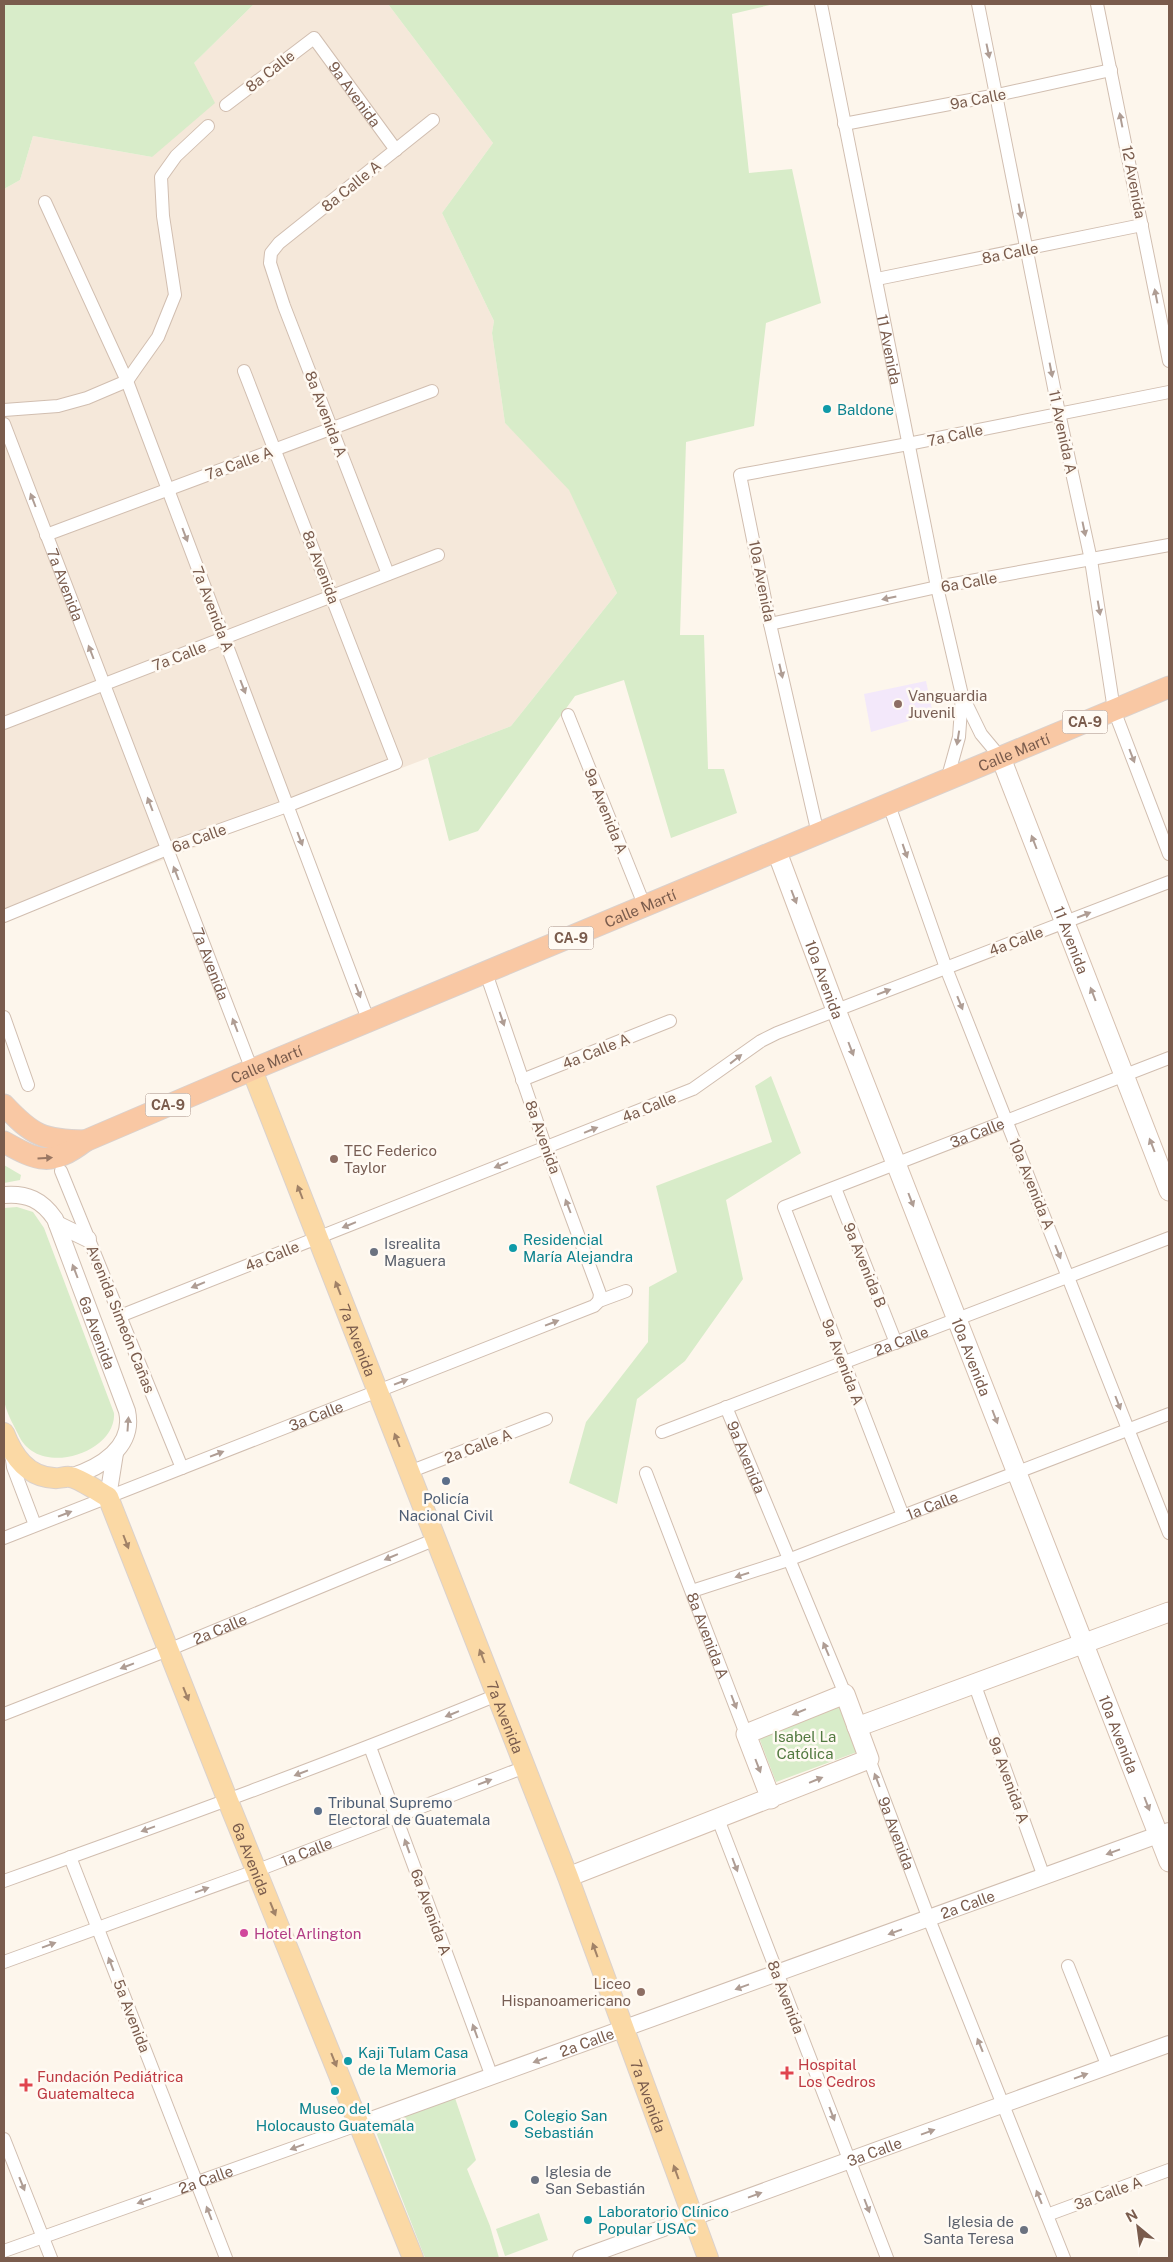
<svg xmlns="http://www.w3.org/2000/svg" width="1173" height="2262" font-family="'Public Sans',sans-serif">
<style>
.residential{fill:#f5e8da}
.education{fill:#f3e8fa}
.green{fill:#d8ecc9}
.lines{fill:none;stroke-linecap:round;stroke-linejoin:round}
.minor-casing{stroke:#d1beb0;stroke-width:14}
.tertiary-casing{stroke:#d1beb0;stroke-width:18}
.secondary-casing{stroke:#d6c0b0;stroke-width:21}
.primary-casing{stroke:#dad1cd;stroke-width:22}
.trunk-casing{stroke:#dad1cd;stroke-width:23}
.minor{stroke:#fff;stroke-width:12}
.tertiary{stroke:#fff;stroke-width:16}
.secondary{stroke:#fff;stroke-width:19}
.primary{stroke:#fbd9a5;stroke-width:20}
.trunk{stroke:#f9c8a4;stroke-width:21}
.oneway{fill:#af9d94}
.oneway2{fill:#9a7763}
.oneway3{fill:#a18267}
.culture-dot{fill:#0f9aa8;stroke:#fffaf3;stroke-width:2}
.education-dot{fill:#8d6e63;stroke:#fffaf3;stroke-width:2}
.worship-dot{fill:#6b7280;stroke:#fffaf3;stroke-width:2}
.service-dot{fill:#5c6f8a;stroke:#fffaf3;stroke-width:2}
.hotel-dot{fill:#d1479c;stroke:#fffaf3;stroke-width:2}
.health-dot{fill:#e0444e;stroke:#fffaf3;stroke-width:2}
.labels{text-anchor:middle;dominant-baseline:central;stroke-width:5;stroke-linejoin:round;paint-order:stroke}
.shield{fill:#fffaf3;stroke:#a28b7f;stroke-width:1}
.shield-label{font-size:14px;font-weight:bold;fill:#7a5c4d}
.street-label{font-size:15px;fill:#7a5c4d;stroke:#fffaf3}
.culture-label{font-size:15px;fill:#0d838f;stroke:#fffaf3;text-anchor:start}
.education-label{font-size:15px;fill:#785e54;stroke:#fffaf3;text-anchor:start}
.worship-label{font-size:15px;fill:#5b616d;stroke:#fffaf3;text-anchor:start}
.service-label{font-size:15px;fill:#4e5e75;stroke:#fffaf3}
.park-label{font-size:15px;fill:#537a41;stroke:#fffaf3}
.hotel-label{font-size:15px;fill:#b23c85;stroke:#fffaf3;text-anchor:start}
.health-label{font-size:15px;fill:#be3a42;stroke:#fffaf3;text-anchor:start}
</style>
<rect width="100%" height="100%" fill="#fdf6ec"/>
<path class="residential" d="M254 4H388L493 143 442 213 494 321 492 333 505 423 569 489 617 593 511 726 4 921V189L20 180 33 136 152 157 193 64Z"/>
<path class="education" d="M926 681 933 714 871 732 864 694Z"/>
<g class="green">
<path d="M4 4H254L194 63 215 103 152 157 33 136 20 180 4 189Z"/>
<path d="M388 4H774L732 14 749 173 792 169 821 303 766 323 754 426 686 442 680 635H704L708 769H724L737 813 671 838 624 680 575 696 478 831 449 841 428 758 511 726 617 593 569 490 505 423 492 333 494 321 442 213 493 143Z"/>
<path d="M771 1076 801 1153 726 1200 743 1279 685 1361 637 1399 617 1504 569 1483 586 1422 648 1342 649 1287 677 1272 656 1186 772 1142 755 1086Z"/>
<path d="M4 1165 21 1175 20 1180 4 1183Z"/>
<path d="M17 1207 33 1212 44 1228 114 1413C117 1452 38 1480 18 1434 13 1424 5 1410 4 1399 1 1381 4 1360 4 1342 4 1297 4 1252 4 1208Z"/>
<path d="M839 1704 857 1752 776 1782 758 1735Z"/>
<path d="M455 2098 476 2160 467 2169 490 2226 499 2258H425L374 2127Z"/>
<path d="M539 2213 548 2240 505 2256 496 2229Z"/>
</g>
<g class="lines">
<g class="minor-casing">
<g id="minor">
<path id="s1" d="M821 4 937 587 962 695 981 734 1001 758"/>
<path d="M978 4 1059 413 1091 560 1114 710 1169 854"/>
<path d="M1097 4 1169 361"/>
<path id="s2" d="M226 105 314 38 396 150"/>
<path d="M844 124 997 95 1111 70"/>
<path d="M45 202 127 381 369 1022"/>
<path d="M877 279 1142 225"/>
<path d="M4 410 58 406 87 398 127 381 136 368 158 337 175 295 163 216 161 177 176 156 208 126"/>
<path id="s3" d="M4 424 252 1070"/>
<path d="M46 535 432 391"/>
<path d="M388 574 284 306 270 263 271 253 279 243 433 120"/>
<path d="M770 624 937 587 1169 545"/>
<path d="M568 715 645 907"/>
<path d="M4 723 438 555"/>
<path d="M947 780 959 737 962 695"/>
<path d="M889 805 946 968 1169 1533"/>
<path d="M818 834 770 624 740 475 908 444 1169 392"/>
<path d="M4 916 167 849 287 806 396 763 244 371"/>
<path d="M486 973 546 1148 600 1294 599 1301"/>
<path d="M4 1017 28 1085"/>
<path d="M522 1080 670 1021"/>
<path d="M61 1171 182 1468"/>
<path d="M835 1188 896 1343"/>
<path d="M120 1316 693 1089 761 1041 777 1033 1169 882"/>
<path id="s4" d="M726 1407 845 1694"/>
<path id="s5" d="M662 1432 1169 1238"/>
<path d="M11 1453 13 1467 35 1525"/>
<path d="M409 1472 546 1419"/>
<path id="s6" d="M646 1473 746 1734"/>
<path id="s7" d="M903 1516 784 1207 1169 1058"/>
<path id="s8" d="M4 1538 594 1306 599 1301 626 1291"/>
<path id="s9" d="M692 1591 788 1560 1169 1414"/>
<path d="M974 1683 1044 1877"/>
<path id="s10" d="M4 1714 168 1650 436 1539"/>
<path d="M370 1747 492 2077"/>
<path id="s11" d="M869 1759 929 1919 1064 2258"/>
<path d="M718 1819 887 2258"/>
<path d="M70 1857 226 2258"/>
<path d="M4 1881C169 1822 334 1762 497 1695"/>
<path id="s12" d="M4 1962 258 1870 525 1767"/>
<path d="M1068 1966 1108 2067"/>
<path d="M4 2139 51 2258"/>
<path d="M1047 2215 1169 2170"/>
<path id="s13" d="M4 2251 360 2124"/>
</g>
</g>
<g class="tertiary-casing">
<g id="tertiary">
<path id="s14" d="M4 1195C27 1193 42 1200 55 1219L127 1411C135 1447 100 1468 70 1477"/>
<path d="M57 1224 88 1239"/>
<path d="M108 1497 115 1453"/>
<path id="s15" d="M360 2124 1169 1831"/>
<path id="s16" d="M581 2258 1169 2044"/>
</g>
</g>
<g class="secondary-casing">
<g id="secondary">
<path id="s17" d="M1001 758 1169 1191"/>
<path id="s18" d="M777 852 836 1010 1169 1862"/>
<path d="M857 1727 1169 1612"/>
<path d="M568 1877 869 1759 845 1694 746 1734 771 1799"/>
</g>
</g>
<g class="primary-casing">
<g id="primary">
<path id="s19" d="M252 1070 568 1877 708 2258"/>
<path id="s20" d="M4 1433C13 1456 27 1477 54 1478 59 1479 65 1476 70 1477 79 1478 99 1492 108 1497L228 1801 413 2258"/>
</g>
</g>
<g class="trunk-casing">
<g id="trunk">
<path d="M4 1105C33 1136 43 1140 85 1141"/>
<path id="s21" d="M4 1142C38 1161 51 1167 85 1141L237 1076 1169 687"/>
</g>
</g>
<use href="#minor" class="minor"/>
<use href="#tertiary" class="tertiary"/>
<use href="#secondary" class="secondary"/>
<use href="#primary" class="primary"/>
<use href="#trunk" class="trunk"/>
</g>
<defs><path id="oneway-solid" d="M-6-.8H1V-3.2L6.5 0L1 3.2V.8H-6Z" transform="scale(1.25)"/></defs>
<g class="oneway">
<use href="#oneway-solid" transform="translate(988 51) rotate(78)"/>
<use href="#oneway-solid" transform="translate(1121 120) rotate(-101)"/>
<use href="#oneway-solid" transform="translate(1020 211) rotate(79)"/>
<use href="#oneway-solid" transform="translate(1156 296) rotate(-101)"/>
<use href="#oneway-solid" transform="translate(1051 370) rotate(79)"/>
<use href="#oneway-solid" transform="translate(33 500) rotate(-111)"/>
<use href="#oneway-solid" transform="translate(1084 529) rotate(78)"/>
<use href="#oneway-solid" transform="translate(185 535) rotate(69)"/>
<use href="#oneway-solid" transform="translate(889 598) rotate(168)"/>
<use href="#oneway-solid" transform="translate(1099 608) rotate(80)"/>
<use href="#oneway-solid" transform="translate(91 652) rotate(-111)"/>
<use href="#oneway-solid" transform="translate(781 671) rotate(77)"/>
<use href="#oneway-solid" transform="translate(243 687) rotate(69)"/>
<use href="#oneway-solid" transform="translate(958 738) rotate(99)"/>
<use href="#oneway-solid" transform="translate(1132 756) rotate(69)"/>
<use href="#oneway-solid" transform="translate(150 804) rotate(-111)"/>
<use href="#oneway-solid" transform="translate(300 839) rotate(69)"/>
<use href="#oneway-solid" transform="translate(1034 842) rotate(-111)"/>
<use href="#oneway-solid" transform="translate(905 851) rotate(71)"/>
<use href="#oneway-solid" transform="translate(176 873) rotate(-111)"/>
<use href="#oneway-solid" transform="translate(794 897) rotate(69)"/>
<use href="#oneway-solid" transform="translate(1084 915) rotate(-21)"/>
<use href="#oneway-solid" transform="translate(358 991) rotate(69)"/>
<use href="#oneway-solid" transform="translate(884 992) rotate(-21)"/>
<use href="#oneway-solid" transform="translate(1093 994) rotate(-111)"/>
<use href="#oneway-solid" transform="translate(960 1003) rotate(68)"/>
<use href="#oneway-solid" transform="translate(502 1019) rotate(71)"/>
<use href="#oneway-solid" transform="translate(235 1025) rotate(-111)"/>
<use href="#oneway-solid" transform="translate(851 1049) rotate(69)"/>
<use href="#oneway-solid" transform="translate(736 1059) rotate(-38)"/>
<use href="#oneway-solid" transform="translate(591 1130) rotate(-22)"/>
<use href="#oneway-solid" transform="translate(1152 1145) rotate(-111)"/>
<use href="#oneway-solid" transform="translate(501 1165) rotate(158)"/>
<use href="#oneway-solid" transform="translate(911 1200) rotate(69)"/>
<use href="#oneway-solid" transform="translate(568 1206) rotate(-111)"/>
<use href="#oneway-solid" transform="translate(349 1225) rotate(158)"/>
<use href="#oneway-solid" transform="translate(1058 1252) rotate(68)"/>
<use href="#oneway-solid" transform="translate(75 1271) rotate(-111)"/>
<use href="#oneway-solid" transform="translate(198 1285) rotate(158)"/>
<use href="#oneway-solid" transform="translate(552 1323) rotate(-21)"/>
<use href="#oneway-solid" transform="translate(401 1382) rotate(-21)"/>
<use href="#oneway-solid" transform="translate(1118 1403) rotate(69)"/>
<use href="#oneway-solid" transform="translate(995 1417) rotate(69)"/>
<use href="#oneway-solid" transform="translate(128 1424) rotate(-86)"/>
<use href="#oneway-solid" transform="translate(217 1454) rotate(-21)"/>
<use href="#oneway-solid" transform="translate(65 1514) rotate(-21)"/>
<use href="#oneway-solid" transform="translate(391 1557) rotate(157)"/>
<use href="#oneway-solid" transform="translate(742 1575) rotate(162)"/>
<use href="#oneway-solid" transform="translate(826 1649) rotate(-113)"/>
<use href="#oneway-solid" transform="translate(127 1666) rotate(159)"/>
<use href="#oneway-solid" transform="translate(734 1702) rotate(69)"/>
<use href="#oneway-solid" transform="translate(799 1712) rotate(158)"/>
<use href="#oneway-solid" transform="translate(452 1714) rotate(158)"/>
<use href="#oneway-solid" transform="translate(758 1766) rotate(69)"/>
<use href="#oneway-solid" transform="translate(301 1773) rotate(159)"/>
<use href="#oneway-solid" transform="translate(816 1780) rotate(-22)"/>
<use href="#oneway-solid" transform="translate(877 1780) rotate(-111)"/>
<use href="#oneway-solid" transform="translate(485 1782) rotate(-21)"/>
<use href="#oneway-solid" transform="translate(1147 1804) rotate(69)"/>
<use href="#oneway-solid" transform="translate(148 1829) rotate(160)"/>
<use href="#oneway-solid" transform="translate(407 1846) rotate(-110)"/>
<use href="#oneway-solid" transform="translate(1113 1852) rotate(160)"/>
<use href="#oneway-solid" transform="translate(735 1865) rotate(69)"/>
<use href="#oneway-solid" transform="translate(202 1890) rotate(-20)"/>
<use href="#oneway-solid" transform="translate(895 1932) rotate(160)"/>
<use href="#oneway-solid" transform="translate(49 1945) rotate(-20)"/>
<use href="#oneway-solid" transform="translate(111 1964) rotate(-111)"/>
<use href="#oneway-solid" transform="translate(742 1987) rotate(160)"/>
<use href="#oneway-solid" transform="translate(475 2031) rotate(-110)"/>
<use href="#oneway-solid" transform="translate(980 2045) rotate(-112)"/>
<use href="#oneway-solid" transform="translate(540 2060) rotate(160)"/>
<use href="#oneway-solid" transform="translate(1081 2076) rotate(-20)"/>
<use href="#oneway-solid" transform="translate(832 2114) rotate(69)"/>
<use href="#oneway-solid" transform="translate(928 2132) rotate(-20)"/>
<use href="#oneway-solid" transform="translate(297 2147) rotate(160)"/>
<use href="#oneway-solid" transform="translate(22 2184) rotate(68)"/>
<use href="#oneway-solid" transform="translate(755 2195) rotate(-20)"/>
<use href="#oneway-solid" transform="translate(1039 2197) rotate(-112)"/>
<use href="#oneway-solid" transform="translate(144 2201) rotate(160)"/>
<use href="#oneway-solid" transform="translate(867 2206) rotate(69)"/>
<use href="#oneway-solid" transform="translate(209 2213) rotate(-111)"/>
</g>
<use class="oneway2" href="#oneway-solid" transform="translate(45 1158) rotate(-4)"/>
<g class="oneway3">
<use href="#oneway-solid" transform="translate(300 1192) rotate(-111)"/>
<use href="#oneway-solid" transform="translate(338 1288) rotate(-111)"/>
<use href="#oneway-solid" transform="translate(397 1440) rotate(-111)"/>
<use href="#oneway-solid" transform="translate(126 1542) rotate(69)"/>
<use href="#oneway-solid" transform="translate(482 1656) rotate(-111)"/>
<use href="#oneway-solid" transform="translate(186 1694) rotate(68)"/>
<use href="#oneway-solid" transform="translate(273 1909) rotate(68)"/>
<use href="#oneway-solid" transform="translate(595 1950) rotate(-110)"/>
<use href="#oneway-solid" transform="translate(334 2060) rotate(68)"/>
<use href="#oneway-solid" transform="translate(676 2172) rotate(-110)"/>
</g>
<g class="culture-dot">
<circle cx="827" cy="409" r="5"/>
<circle cx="513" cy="1248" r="5"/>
<circle cx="348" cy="2061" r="5"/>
<circle cx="335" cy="2091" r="5"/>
<circle cx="514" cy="2124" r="5"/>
<circle cx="588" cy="2220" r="5"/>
</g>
<g class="education-dot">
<circle cx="898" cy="704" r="5"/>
<circle cx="334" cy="1159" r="5"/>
<circle cx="641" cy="1992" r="5"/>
</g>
<g class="worship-dot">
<circle cx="374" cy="1252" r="5"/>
<circle cx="535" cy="2180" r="5"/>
<circle cx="1024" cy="2230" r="5"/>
</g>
<g class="service-dot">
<circle cx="446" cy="1481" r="5"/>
<circle cx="318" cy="1811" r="5"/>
</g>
<circle class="hotel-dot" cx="244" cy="1933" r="5"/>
<g class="health-dot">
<path d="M784.5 2065.5h5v5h5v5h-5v5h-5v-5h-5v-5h5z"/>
<path d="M23.5 2077.5h5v5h5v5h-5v5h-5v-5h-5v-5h5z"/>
</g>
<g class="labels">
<g class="shield">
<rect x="1062.5" y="710.5" width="45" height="23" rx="4"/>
<rect x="548.5" y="926.5" width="45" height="23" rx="4"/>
<rect x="145.5" y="1093.5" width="45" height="23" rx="4"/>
</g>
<g class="shield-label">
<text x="1085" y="722">CA-9</text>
<text x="571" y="938">CA-9</text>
<text x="168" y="1105">CA-9</text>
</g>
<g class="street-label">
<text transform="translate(270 71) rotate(-38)">8a Calle</text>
<text stroke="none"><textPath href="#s2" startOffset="180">9a Avenida</textPath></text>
<text transform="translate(978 99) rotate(-11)">9a Calle</text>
<text transform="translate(1134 182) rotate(79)">12 Avenida</text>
<text transform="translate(351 186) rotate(-39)">8a Calle A</text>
<text transform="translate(1010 253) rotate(-11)">8a Calle</text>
<text stroke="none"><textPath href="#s1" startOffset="352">11 Avenida</textPath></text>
<text transform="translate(326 414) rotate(69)">8a Avenida A</text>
<text transform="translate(1063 432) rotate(78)">11 Avenida A</text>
<text transform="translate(955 435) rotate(-12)">7a Calle</text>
<text transform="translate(239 463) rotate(-20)">7a Calle A</text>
<text transform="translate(321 567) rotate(69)">8a Avenida</text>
<text transform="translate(762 581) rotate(79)">10a Avenida</text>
<text transform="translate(969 582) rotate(-10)">6a Calle</text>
<text stroke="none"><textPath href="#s3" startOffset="172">7a Avenida</textPath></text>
<text transform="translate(213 609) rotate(69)">7a Avenida A</text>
<text transform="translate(179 656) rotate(-21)">7a Calle</text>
<text stroke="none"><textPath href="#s21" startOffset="1096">Calle Martí</textPath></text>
<text transform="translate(606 811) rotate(68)">9a Avenida A</text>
<text transform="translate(199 838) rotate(-20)">6a Calle</text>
<text stroke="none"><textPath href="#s21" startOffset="691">Calle Martí</textPath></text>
<text stroke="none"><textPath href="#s17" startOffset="195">11 Avenida</textPath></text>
<text transform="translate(1016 941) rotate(-21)">4a Calle</text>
<text stroke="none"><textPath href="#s3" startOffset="578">7a Avenida</textPath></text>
<text stroke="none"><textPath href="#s18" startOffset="136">10a Avenida</textPath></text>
<text transform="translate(596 1051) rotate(-22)">4a Calle A</text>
<text stroke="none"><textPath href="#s21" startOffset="286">Calle Martí</textPath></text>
<text transform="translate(649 1107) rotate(-22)">4a Calle</text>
<text stroke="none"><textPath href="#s7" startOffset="538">3a Calle</textPath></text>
<text transform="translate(543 1137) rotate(70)">8a Avenida</text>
<text transform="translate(1032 1184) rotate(68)">10a Avenida A</text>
<text transform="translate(272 1256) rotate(-22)">4a Calle</text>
<text transform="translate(865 1265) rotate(68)">9a Avenida B</text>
<text transform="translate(121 1319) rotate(68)">Avenida Simeón Cañas</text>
<text stroke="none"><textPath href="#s14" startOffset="181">6a Avenida</textPath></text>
<text stroke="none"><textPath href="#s19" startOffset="290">7a Avenida</textPath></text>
<text stroke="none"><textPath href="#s5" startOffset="256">2a Calle</textPath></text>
<text stroke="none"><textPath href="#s18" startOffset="541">10a Avenida</textPath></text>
<text transform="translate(843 1362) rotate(69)">9a Avenida A</text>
<text stroke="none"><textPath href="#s8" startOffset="335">3a Calle</textPath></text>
<text transform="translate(478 1446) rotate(-21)">2a Calle A</text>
<text stroke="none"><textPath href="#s4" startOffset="54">9a Avenida</textPath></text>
<text stroke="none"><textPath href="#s9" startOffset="255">1a Calle</textPath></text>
<text stroke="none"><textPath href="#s10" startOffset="232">2a Calle</textPath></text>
<text stroke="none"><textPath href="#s6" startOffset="174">8a Avenida A</textPath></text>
<text stroke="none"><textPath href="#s19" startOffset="695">7a Avenida</textPath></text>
<text stroke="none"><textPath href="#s18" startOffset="946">10a Avenida</textPath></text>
<text transform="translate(1009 1780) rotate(70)">9a Avenida A</text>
<text stroke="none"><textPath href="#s11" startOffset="79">9a Avenida</textPath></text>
<text stroke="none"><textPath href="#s12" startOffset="322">1a Calle</textPath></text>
<text stroke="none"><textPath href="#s20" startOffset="520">6a Avenida</textPath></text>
<text stroke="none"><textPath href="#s15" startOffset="646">2a Calle</textPath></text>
<text transform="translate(431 1912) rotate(70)">6a Avenida A</text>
<text transform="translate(786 1997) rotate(69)">8a Avenida</text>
<text transform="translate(132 2016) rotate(69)">5a Avenida</text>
<text stroke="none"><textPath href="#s15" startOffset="241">2a Calle</textPath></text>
<text stroke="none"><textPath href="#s19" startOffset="1100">7a Avenida</textPath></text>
<text stroke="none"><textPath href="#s16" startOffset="312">3a Calle</textPath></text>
<text stroke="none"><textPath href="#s13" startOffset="214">2a Calle</textPath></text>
<text transform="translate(1108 2193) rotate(-20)">3a Calle A</text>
</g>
<g class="culture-label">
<text x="837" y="409">Baldone</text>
<text x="523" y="1239">Residencial<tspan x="523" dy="17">María Alejandra</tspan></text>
<text x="358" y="2052">Kaji Tulam Casa<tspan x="358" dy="17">de la Memoria</tspan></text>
<text x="335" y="2108" text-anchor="middle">Museo del<tspan x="335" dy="17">Holocausto Guatemala</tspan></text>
<text x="524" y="2115">Colegio San<tspan x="524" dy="17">Sebastián</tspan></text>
<text x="598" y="2211">Laboratorio Clínico<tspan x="598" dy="17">Popular USAC</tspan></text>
</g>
<g class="education-label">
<text x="908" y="695">Vanguardia<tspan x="908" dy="17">Juvenil</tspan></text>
<text x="344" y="1150">TEC Federico<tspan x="344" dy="17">Taylor</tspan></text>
<text x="631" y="1983" text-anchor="end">Liceo<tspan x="631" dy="17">Hispanoamericano</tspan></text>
</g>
<g class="worship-label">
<text x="384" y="1243">Isrealita<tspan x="384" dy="17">Maguera</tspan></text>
<text x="545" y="2171">Iglesia de<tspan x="545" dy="17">San Sebastián</tspan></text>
<text x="1014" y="2221" text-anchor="end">Iglesia de<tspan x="1014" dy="17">Santa Teresa</tspan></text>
</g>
<g class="service-label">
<text x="446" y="1498">Policía<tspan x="446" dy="17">Nacional Civil</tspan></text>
<text x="328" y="1802" text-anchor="start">Tribunal Supremo<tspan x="328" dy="17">Electoral de Guatemala</tspan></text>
</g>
<g class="park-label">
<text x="805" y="1736">Isabel La<tspan x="805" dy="17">Católica</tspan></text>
</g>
<g class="hotel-label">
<text x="254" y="1933">Hotel Arlington</text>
</g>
<g class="health-label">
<text x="798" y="2064">Hospital<tspan x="798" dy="17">Los Cedros</tspan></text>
<text x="37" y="2076">Fundación Pediátrica<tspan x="37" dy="17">Guatemalteca</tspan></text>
</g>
</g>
<rect width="1173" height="2262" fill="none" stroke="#7a5c4d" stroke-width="10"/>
<g transform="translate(1138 2227) rotate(331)" stroke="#fffaf3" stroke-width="4" paint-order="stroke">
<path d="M0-4L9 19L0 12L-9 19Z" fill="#7a5c4d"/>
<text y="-8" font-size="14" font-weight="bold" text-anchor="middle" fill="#7a5c4d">N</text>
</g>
</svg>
